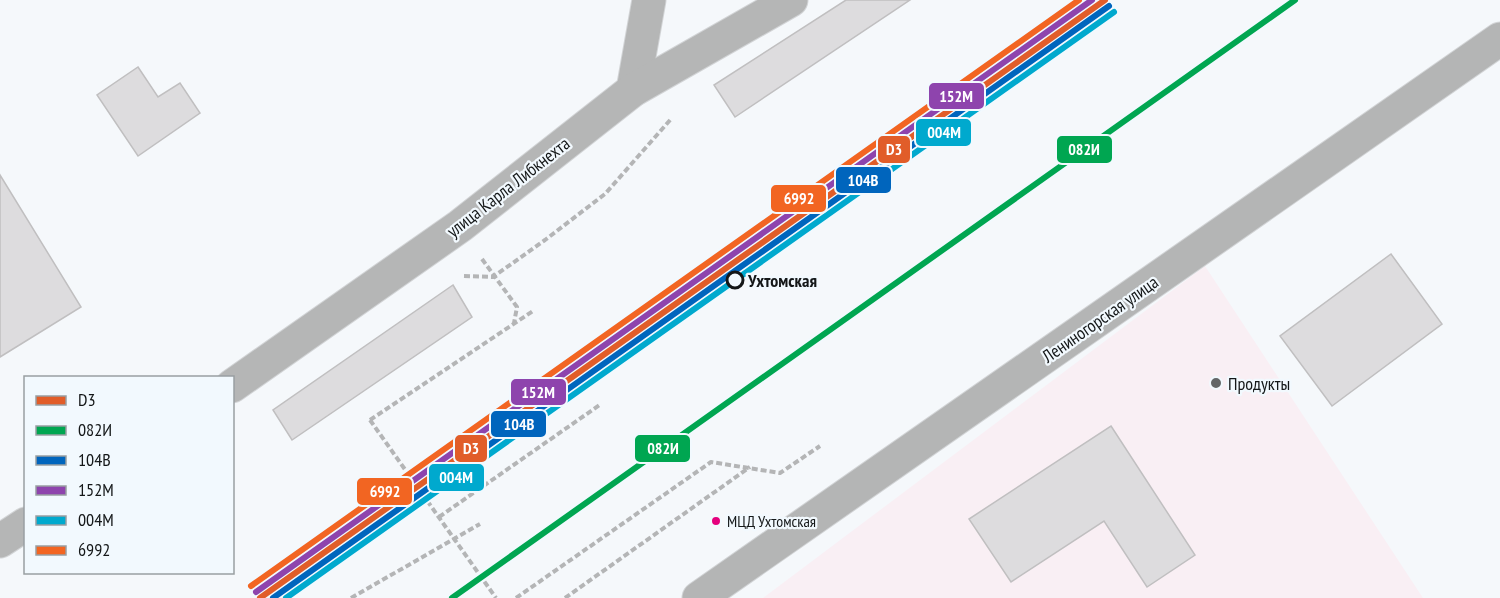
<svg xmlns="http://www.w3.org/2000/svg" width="1500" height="598" font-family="'PT Sans Narrow',sans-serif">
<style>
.commercial{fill:#f9eff4}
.building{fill:#dddcde;stroke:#c0bfc0;stroke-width:1.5}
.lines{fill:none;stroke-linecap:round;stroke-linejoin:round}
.street-casing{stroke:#d2d4d6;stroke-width:35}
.secondary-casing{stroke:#d2d4d6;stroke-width:35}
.path{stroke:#b4b5b6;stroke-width:4;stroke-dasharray:6 3;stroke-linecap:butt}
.street{stroke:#b5b6b6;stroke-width:33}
.secondary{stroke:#b4b5b5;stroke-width:33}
.path-bridge{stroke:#b4b5b6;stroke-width:4;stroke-dasharray:6 3;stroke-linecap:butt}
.rail-1-casing{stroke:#f2f9fe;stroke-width:10}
.rail-2-casing{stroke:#f2f9fe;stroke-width:10}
.rail-3-casing{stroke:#f2f9fe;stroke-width:10}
.rail-4-casing{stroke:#f2f9fe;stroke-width:10}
.rail-5-casing{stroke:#f2f9fe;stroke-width:10}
.rail-6-casing{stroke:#f2f9fe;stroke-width:10}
.rail-1{stroke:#e15d29;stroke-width:6}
.rail-2{stroke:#00a651;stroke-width:6}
.rail-3{stroke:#0065bd;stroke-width:6}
.rail-4{stroke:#8e44ad;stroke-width:6}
.rail-5{stroke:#00a9ce;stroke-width:6}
.rail-6{stroke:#f26522;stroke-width:6}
.stop-dot{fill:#f2f9fe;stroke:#141718;stroke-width:3}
.poi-dot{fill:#636667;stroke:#f2f9fe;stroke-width:2}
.bus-dot{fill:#e5007d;stroke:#f2f9fe;stroke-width:2}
.labels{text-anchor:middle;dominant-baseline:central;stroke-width:4.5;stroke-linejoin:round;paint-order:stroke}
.bus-label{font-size:16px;fill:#141718;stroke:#f2f9fe;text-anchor:start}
.street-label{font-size:18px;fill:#141718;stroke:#f2f9fe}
.stop-label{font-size:18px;font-weight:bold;fill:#141718;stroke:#f2f9fe;text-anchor:start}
.poi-label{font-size:18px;fill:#141718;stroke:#f2f9fe;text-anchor:start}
.line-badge{stroke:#f2f9fe;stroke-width:2}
.badge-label{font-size:16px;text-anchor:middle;font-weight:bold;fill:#fff}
</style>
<rect width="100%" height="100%" fill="#f5f8fb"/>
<path class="commercial" d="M1205 266 1423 598H763Z"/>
<g class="building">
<path d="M846 0H910L735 117 714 85Z"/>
<path d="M138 67 158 97 180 83 200 113 138 156 97 95Z"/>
<path d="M0 175 81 307 0 357Z"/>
<path d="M1391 254 1442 324 1332 406 1280 336Z"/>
<path d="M453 285 472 317 292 440 273 410Z"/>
<path d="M1111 426 1195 555 1147 587 1104 521 1011 582 969 519Z"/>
</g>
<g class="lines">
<g class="street-casing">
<g id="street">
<path d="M633 90 649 0"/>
<path d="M232 386 460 226 633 90 791 0"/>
<path d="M0 541 26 524"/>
</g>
</g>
<g class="secondary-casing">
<path id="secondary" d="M699 598 1500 39"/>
</g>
<g class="path">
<path d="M482 259 517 307 514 323"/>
<path d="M464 276 493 277 545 240 605 194 671 119"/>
<path d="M370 420 533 311"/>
<path d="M439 517 601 404"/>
<path d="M351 598 480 524"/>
<path d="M516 598 711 462 780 473 820 446"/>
<path d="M565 598 750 467"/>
</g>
<use href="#street" class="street"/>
<use href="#secondary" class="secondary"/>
<path class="path-bridge" d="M370 420 496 598"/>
<g class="rail-1-casing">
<path id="rail-1" d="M260 598 1105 0"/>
</g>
<g class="rail-2-casing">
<path id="rail-2" d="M452 598 1295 0"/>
</g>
<g class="rail-3-casing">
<path id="rail-3" d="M273 598 1109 6"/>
</g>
<g class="rail-4-casing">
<path id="rail-4" d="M256 592 1092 0"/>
</g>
<g class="rail-5-casing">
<path id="rail-5" d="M286 598 1114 12"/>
</g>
<g class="rail-6-casing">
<path id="rail-6" d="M251 586 1079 0"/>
</g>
<use href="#rail-1" class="rail-1"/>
<use href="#rail-2" class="rail-2"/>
<use href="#rail-3" class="rail-3"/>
<use href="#rail-4" class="rail-4"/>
<use href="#rail-5" class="rail-5"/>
<use href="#rail-6" class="rail-6"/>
</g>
<circle class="stop-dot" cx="735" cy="280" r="8"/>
<circle class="poi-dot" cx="1216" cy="383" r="6"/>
<circle class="bus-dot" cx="716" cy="521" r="5"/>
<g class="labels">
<g class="bus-label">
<text x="727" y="521">МЦД Ухтомская</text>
</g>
<g class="street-label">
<text transform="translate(508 187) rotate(-38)">улица Карла Либкнехта</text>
<text transform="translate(1100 319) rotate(-35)">Лениногорская улица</text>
</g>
<g class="stop-label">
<text x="748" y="280">Ухтомская</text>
</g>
<g class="poi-label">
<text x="1228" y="383">Продукты</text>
</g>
</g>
<g class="line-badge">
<rect x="928" y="82" width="57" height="28" rx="6" fill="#8e44ad"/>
<rect x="915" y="118" width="57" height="29" rx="6" fill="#00a9ce"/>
<rect x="877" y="135" width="34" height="29" rx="6" fill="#e15d29"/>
<rect x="1056" y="135" width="57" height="29" rx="6" fill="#00a651"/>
<rect x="835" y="166" width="57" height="28" rx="6" fill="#0065bd"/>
<rect x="770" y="184" width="57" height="29" rx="6" fill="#f26522"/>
<rect x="510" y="378" width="57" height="28" rx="6" fill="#8e44ad"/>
<rect x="490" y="410" width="57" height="28" rx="6" fill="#0065bd"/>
<rect x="454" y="434" width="34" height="29" rx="6" fill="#e15d29"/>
<rect x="634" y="434" width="57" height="29" rx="6" fill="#00a651"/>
<rect x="428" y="463" width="57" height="29" rx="6" fill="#00a9ce"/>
<rect x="356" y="477" width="57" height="29" rx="6" fill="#f26522"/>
</g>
<g class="badge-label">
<text x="956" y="102">152М</text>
<text x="944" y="138">004М</text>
<text x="894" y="155">D3</text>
<text x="1084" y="155">082И</text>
<text x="863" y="186">104В</text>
<text x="799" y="204">6992</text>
<text x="538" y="398">152М</text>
<text x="519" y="430">104В</text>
<text x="471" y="454">D3</text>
<text x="663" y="454">082И</text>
<text x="456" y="483">004М</text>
<text x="385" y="497">6992</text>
</g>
<rect x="24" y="376" width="210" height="198" fill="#f2f9fe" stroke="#999fa2" stroke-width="1.5"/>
<rect x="36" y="396" width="30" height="9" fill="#e15d29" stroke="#999fa2" stroke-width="1.5"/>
<text x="78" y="406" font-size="18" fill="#141718">D3</text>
<rect x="36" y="426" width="30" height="9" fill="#00a651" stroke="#999fa2" stroke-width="1.5"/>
<text x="78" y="436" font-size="18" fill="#141718">082И</text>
<rect x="36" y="456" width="30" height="9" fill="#0065bd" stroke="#999fa2" stroke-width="1.5"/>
<text x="78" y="466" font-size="18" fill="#141718">104В</text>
<rect x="36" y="486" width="30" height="9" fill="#8e44ad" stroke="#999fa2" stroke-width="1.5"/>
<text x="78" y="496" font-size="18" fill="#141718">152М</text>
<rect x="36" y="516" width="30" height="9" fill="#00a9ce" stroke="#999fa2" stroke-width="1.5"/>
<text x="78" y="526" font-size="18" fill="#141718">004М</text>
<rect x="36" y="546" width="30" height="9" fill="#f26522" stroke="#999fa2" stroke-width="1.5"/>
<text x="78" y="556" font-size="18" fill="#141718">6992</text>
</svg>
